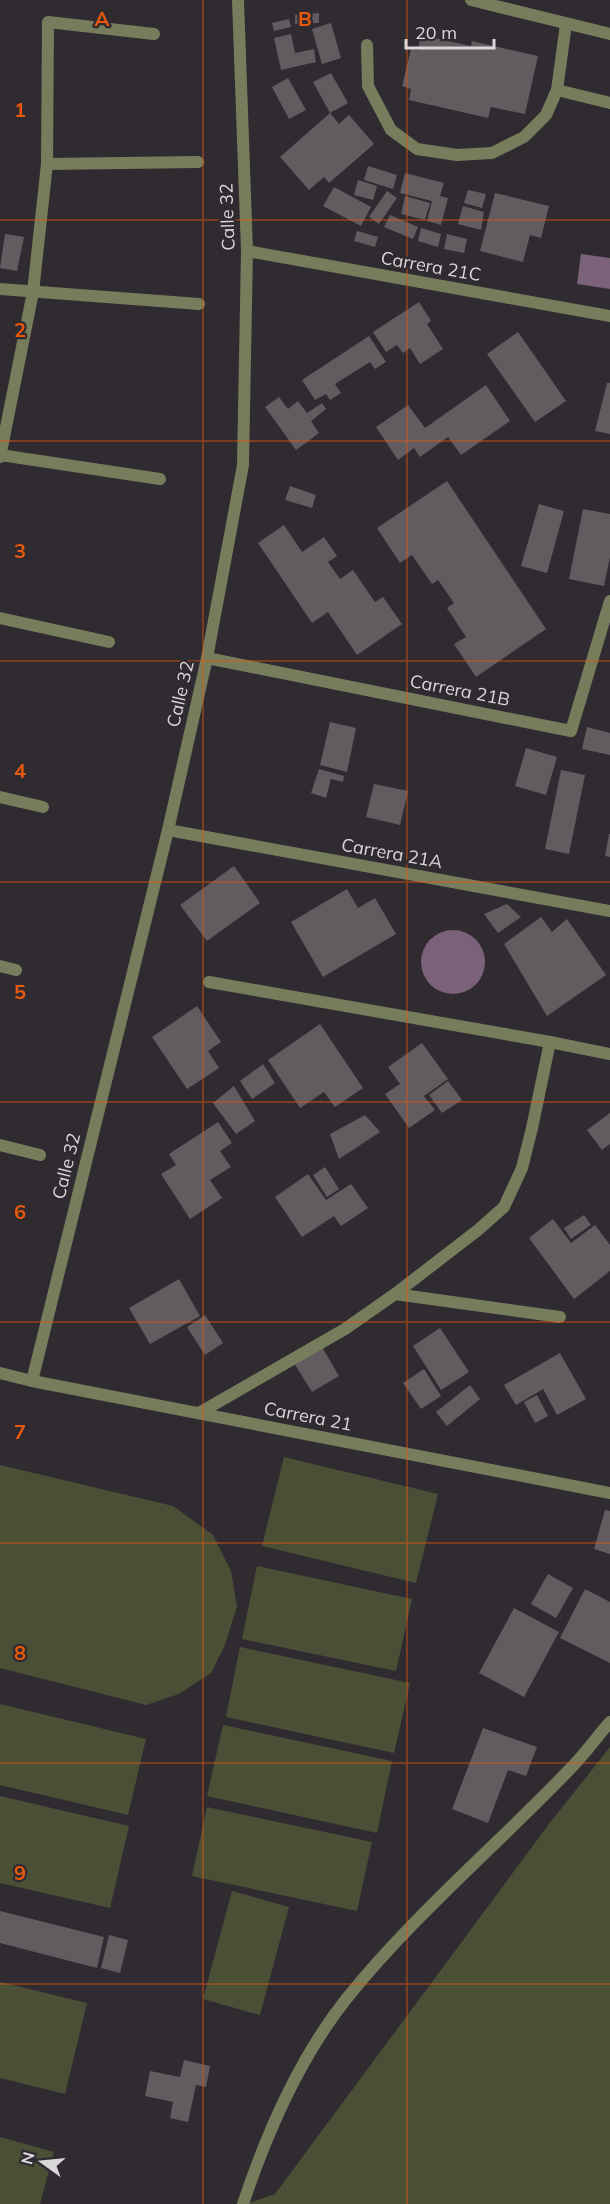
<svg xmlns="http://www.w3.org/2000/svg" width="610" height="2204" font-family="Mulish,sans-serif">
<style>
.green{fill:#4a5036}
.water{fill:#7b6179}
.building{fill:#625c61}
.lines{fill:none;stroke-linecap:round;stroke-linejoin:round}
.lane{stroke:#757d5c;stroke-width:12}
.street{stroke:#757d5c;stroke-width:12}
.grid{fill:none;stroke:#e8590c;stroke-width:1.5;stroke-opacity:0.55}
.labels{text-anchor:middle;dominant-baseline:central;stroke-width:4.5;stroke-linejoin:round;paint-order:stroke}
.street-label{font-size:18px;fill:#dad7da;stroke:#302b30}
.grid-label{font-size:20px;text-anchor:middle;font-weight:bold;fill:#e8590c;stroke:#302b30;stroke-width:4.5;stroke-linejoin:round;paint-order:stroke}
</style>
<rect width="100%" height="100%" fill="#302b30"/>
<g class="green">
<path d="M284 1457 438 1494 416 1583 262 1546Z"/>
<path d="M0 1465 173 1506 213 1535 231 1571 237 1607 224 1647 211 1673 179 1694 146 1705 0 1668Z"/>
<path d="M257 1566 412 1599 396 1671 242 1639Z"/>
<path d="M240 1647 410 1683 394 1753 226 1717Z"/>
<path d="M0 1704 146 1739 128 1815 0 1785Z"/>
<path d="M223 1725 392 1761 377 1833 207 1796Z"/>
<path d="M610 1747V2204H246L275 2194 549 1824Z"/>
<path d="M0 1796 129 1826 110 1908 0 1883Z"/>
<path d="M207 1807 372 1842 357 1911 192 1876Z"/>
<path d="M232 1891 289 1907 260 2015 203 1999Z"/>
<path d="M0 1982 87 2003 65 2094 0 2078Z"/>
<path d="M0 2137 54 2152 40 2204H0Z"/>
</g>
<g class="water">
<path d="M581 254 610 258V289L577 284Z"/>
<circle cx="453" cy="962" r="32"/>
</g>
<g class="building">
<path d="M319 13V23L295 24V15Z"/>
<path d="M289 19 291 27 274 31 272 23Z"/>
<path d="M331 23 341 58 322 64 312 29Z"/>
<path d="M291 34 295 53 314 49 316 62 281 70 274 38Z"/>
<path d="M421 35 471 46 472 41 538 56 525 114 491 107 488 118 409 100 411 89 402 86 411 49 418 50Z"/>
<path d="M331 73 348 103 330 113 313 82Z"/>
<path d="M288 78 306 110 289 119 272 87Z"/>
<path d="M330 113 339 124 349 115 374 144 329 183 324 177 309 190 280 157Z"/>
<path d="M368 166 397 175 393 189 364 180Z"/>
<path d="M405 173 444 183 440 196 448 198 441 225 427 221 432 201 400 193Z"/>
<path d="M358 180 377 186 373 200 354 195Z"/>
<path d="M334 187 371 207 361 226 323 206Z"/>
<path d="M468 190 486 194 482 208 464 203Z"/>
<path d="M387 191 397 198 379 224 369 217Z"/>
<path d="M495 193 549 206 541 238 530 235 523 262 480 251Z"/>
<path d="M405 196 430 203 425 220 401 214Z"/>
<path d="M463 206 484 212 481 230 458 224Z"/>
<path d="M390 215 418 227 413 239 384 227Z"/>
<path d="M421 228 441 234 438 247 418 241Z"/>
<path d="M357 231 378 237 375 247 354 241Z"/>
<path d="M5 234 24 237 17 271 0 268Z"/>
<path d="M447 234 467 239 464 253 444 249Z"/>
<path d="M419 302 431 321 427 324 443 349 420 364 410 348 403 353 397 345 386 352 373 332Z"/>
<path d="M518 332 566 401 535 422 487 354Z"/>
<path d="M369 336 386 362 375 369 370 362 335 384 341 393 330 400 326 394 315 400 302 380Z"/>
<path d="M607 383H610V434L595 431Z"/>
<path d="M486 385 510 421 461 455 448 437 420 457 414 448 398 460 376 427 408 405 425 428Z"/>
<path d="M279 397 288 409 298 401 307 413 322 403 326 409 311 421 319 433 296 450 265 407Z"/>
<path d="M447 481 546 629 476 677 454 644 466 637 447 608 454 603 438 580 432 584 412 555 400 563 377 528Z"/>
<path d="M290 486 316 495 312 508 285 500Z"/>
<path d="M539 504 564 511 547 573 521 566Z"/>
<path d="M583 509 610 514V557L604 586 569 579Z"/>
<path d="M284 525 302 552 324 537 337 556 328 562 340 579 353 570 375 602 383 597 402 624 357 655 328 612 312 623 258 543Z"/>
<path d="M330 722 356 728 347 772 320 765Z"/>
<path d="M587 727 610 733V755L582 749Z"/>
<path d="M526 748 557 757 546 795 515 786Z"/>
<path d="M319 769 344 776 343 782 331 779 326 798 311 793Z"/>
<path d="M561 770 585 775 569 854 545 849Z"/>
<path d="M374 784 408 791 400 825 366 817Z"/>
<path d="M609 834H610V857L605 856Z"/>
<path d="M234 866 260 903 207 941 180 905Z"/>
<path d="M347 889 358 908 375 898 396 934 323 977 291 922Z"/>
<path d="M507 904 521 917 498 933 484 914Z"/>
<path d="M541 917 552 932 567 919 606 975 547 1016 504 944Z"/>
<path d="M197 1006 221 1042 208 1051 219 1068 187 1089 152 1037Z"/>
<path d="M320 1024 363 1088 335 1107 324 1092 300 1108 268 1060Z"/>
<path d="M422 1043 448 1079 424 1096 435 1110 409 1128 385 1094 400 1084 388 1067Z"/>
<path d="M263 1064 275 1083 252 1099 240 1081Z"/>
<path d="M448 1081 462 1100 442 1113 429 1095Z"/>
<path d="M234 1086 255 1121 236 1134 213 1103Z"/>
<path d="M610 1113V1144L602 1150 587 1130Z"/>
<path d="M365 1115 380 1132 339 1159 330 1134Z"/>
<path d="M218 1122 232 1143 220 1151 231 1167 210 1180 222 1198 190 1219 161 1174 176 1165 169 1154Z"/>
<path d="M325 1167 339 1189 327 1197 313 1175Z"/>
<path d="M308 1174 326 1200 351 1184 368 1208 341 1226 334 1216 302 1237 275 1197Z"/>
<path d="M584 1215 591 1225 571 1239 564 1228Z"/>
<path d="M553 1219 571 1243 595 1225 610 1245V1271L574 1299 529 1238Z"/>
<path d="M179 1279 200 1316 150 1344 129 1308Z"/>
<path d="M205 1315 223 1343 205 1355 187 1327Z"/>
<path d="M440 1328 469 1372 441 1390 413 1346Z"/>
<path d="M322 1347 339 1376 312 1392 294 1363Z"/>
<path d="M560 1353 586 1399 557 1415 543 1389 516 1405 504 1385Z"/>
<path d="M424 1369 441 1396 421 1409 403 1383Z"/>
<path d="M470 1385 480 1399 447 1426 436 1412Z"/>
<path d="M537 1395 548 1416 535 1423 524 1402Z"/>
<path d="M605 1510 610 1511V1554L594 1549Z"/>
<path d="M548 1574 573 1588 556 1618 531 1604Z"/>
<path d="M585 1589 610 1602V1663L560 1638Z"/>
<path d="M514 1608 559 1632 524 1697 479 1673Z"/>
<path d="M483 1728 537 1747 526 1776 508 1770 488 1823 452 1809Z"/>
<path d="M0 1911 104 1937 97 1968 0 1943Z"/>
<path d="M109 1935 128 1940 120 1973 101 1968Z"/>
<path d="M184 2060 210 2066 206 2087 196 2085 188 2122 170 2118 173 2102 145 2096 150 2071 180 2077Z"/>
</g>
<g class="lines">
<g class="lane">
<path d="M367 45 368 86 391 130 417 149 457 155 492 153 524 137 546 115 557 90 610 103"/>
<path d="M557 90 566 24"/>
<path d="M47 164 198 162"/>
<path d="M0 289 199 304"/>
<path d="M0 455 160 479"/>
<path d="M0 457 33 292 47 164 48 22 154 34"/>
<path d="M0 618 109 642"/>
<path d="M0 797 43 807"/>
<path d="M0 966 16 970"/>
<path d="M0 1145 40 1155"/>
<path d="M243 2204C267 2132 299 2058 347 1998 414 1915 495 1847 569 1770 584 1755 596 1738 610 1722"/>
</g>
<g class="street">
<path d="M471 0 610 34"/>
<path d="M247 251 610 316"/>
<path d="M207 658 571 731 610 601"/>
<path d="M168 830 610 911"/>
<path d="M209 982 550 1042 610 1054"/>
<path d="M395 1294 560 1317"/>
<path d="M0 1373 32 1381 610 1493"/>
<path d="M32 1381 168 830 207 658 243 465 247 251 238 0"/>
<path d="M199 1413 345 1329 395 1294 478 1230 504 1207 522 1168 532 1128 550 1042"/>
</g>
</g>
<path class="grid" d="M203 0V2204M407 0V2204M0 220H610M0 441H610M0 661H610M0 882H610M0 1102H610M0 1322H610M0 1543H610M0 1763H610M0 1984H610"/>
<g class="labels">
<g class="street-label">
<text transform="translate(227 217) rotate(-92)">Calle 32</text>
<text transform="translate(431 266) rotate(10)">Carrera 21C</text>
<text transform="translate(460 690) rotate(11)">Carrera 21B</text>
<text transform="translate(180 694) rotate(-77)">Calle 32</text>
<text transform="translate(392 853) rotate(10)">Carrera 21A</text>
<text transform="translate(66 1166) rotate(-76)">Calle 32</text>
<text transform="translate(308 1416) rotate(11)">Carrera 21</text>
</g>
</g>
<g class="grid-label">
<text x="102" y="26">A</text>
<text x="305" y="26">B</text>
<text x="20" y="117">1</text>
<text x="20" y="337">2</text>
<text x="20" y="558">3</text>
<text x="20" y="778">4</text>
<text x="20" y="999">5</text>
<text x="20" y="1219">6</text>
<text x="20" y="1439">7</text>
<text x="20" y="1660">8</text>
<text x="20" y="1880">9</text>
</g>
<g transform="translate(42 2162) rotate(285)" stroke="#302b30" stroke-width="4.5" paint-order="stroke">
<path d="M0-4.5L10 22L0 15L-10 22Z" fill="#dad7da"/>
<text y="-9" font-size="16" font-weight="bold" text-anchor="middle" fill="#dad7da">N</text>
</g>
<path d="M406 39v9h88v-9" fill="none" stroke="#dad7da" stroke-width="3"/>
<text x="415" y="39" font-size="18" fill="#dad7da" stroke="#302b30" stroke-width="4.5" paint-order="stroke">20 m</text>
</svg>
